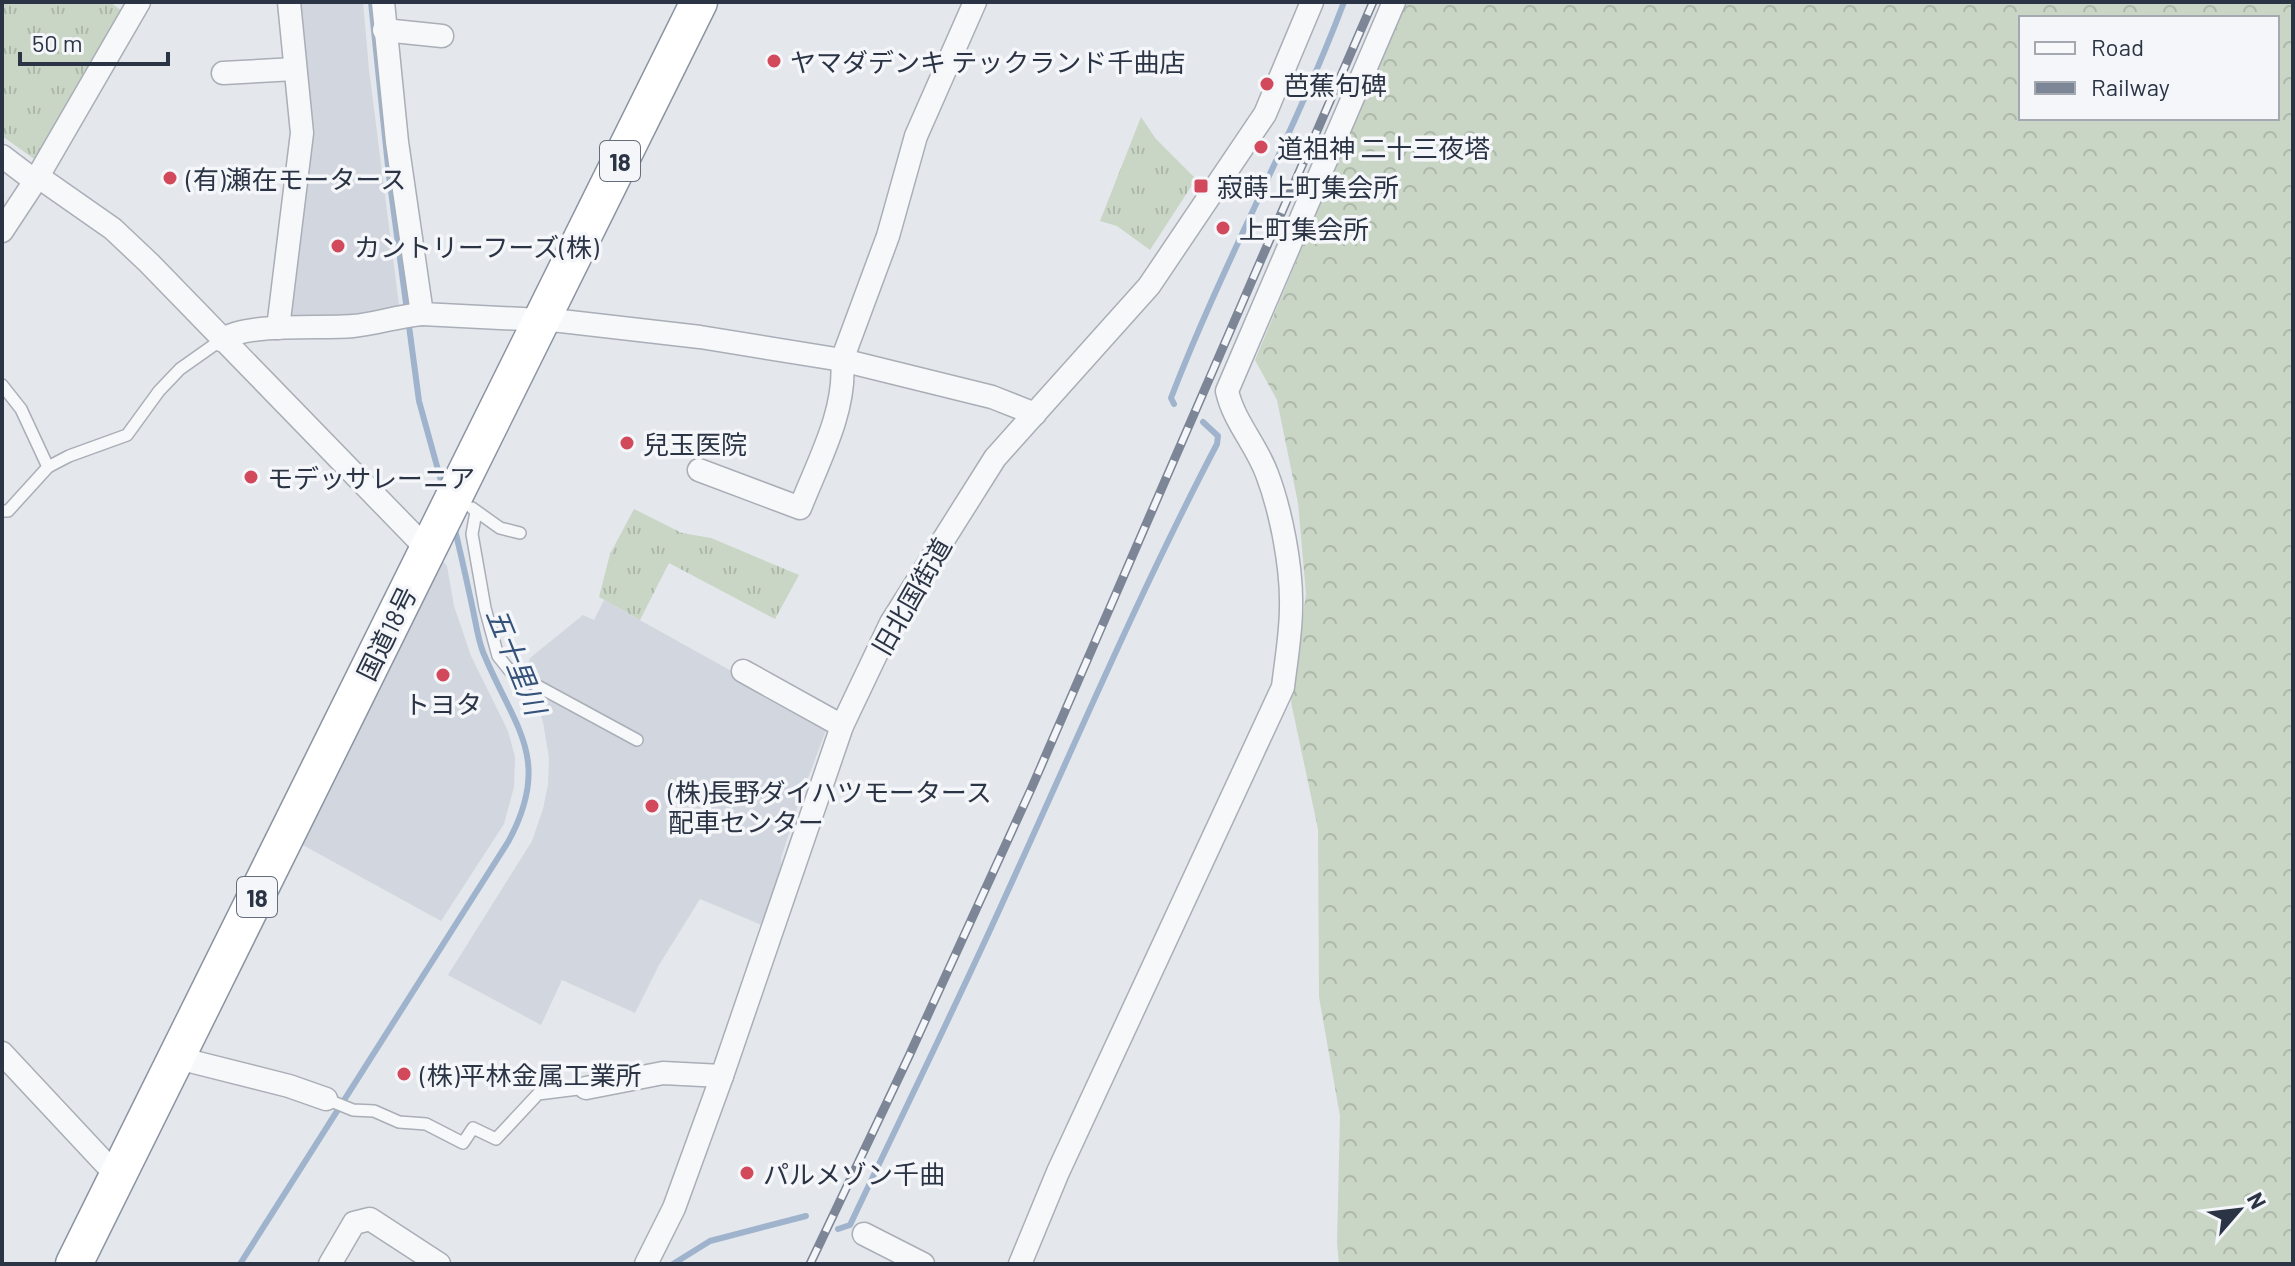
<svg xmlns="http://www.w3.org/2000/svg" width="2295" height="1266" font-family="Barlow,'Noto Sans JP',sans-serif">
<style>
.built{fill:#d2d6de}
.grass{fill:url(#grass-tufts)}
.forest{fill:url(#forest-crowns);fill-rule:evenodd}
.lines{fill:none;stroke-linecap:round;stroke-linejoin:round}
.stream{stroke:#9fb4cc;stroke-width:6}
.service-casing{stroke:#a9aeb7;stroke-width:14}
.minor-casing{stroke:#a9aeb7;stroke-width:25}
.trunk-casing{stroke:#8b94a3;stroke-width:39}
.service{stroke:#f7f8fa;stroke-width:11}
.minor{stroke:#f7f8fa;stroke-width:22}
.trunk{stroke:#fff;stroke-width:36}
.rail-casing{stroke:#7d8696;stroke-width:9}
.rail{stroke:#f4f6f9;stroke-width:6;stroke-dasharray:18;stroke-linecap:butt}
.poi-dot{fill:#d1495b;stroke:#f4f6f9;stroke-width:3}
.labels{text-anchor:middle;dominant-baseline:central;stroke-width:7;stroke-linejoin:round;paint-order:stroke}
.shield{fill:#f4f6f9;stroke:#676e7b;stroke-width:2}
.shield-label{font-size:24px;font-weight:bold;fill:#2b3445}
.poi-label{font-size:26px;fill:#2b3445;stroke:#f4f6f9;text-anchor:start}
.street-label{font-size:26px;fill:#2b3445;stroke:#f4f6f9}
.water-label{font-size:28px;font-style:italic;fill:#34527a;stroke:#f4f6f9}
</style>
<defs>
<pattern id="grass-tufts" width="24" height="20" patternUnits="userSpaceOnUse" patternTransform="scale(2)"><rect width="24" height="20" fill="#c9d6c5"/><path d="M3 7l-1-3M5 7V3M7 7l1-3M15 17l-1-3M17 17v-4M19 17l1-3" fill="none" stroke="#adb8ab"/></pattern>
<pattern id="forest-crowns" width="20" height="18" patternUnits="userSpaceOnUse" patternTransform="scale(2)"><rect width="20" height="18" fill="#c9d6c5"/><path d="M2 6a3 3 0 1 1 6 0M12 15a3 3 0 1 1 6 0" fill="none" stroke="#adb8ab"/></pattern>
</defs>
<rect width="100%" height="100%" fill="#e4e7ec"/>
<g class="built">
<path d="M295 2H363L369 70 399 305 355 320 286 321Z"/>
<path d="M440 558 447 566 454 606 471 656 508 731 515 757 514 787 504 824 441 921 301 844Z"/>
<path d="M604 600 828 725 799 802 781 858 782 872 764 926 700 899 659 965 635 1013 562 980 541 1025 448 975 532 841 543 809 548 785 549 758 543 722 536 700 522 679 530 658 583 615 594 620Z"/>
</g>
<g class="grass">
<path d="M2 2H110L122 11 37 161 2 136Z"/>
<path d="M1141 117 1156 139 1196 179 1150 250 1117 226 1100 221Z"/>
<path d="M634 509 682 533 711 538 799 575 775 619 669 563 640 620 599 597 610 554Z"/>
</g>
<path class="forest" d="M1405 2H2293V1264H1339L1337 1243 1340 1116 1319 997 1318 829 1291 702 1306 594 1298 503 1277 400 1255 360ZM2021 18H2277V118H2021Z"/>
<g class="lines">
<g class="stream">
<path d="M371 2 389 176 419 401 443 488"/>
<path d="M1174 404 1171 398C1223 263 1293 137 1344 2"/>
<path d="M838 1229 850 1225C902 1115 956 1006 1006 895 1075 744 1140 591 1217 444L1218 436 1203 422"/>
<path d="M240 1264 508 842C554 758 513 726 483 652 478 639 476 624 473 610 467 582 461 554 454 526"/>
<path d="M673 1264 710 1241 806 1216"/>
</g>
<g class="service-casing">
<g id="service">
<path d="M2 385 21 409 48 467"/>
<path d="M472 508 500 528 520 533"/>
<path d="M2 511H8L48 467 69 456 127 435 159 391 180 369 221 340"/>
<path d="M476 512 472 534 485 608 498 656 510 671 637 740"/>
<path d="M326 1099 353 1110 374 1111 399 1122 426 1124 463 1143 473 1128 496 1139 538 1094 586 1088"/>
</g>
</g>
<g class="minor-casing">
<g id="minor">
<path d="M383 2 397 142 422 314 561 321 700 337 842 360 992 397 1035 414"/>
<path d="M384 30 442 36"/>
<path d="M223 73 295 69"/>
<path d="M2 156 27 175 43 180 113 229 149 263 427 549"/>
<path d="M2 231 37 178 139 2"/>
<path d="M278 328 302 133 289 2"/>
<path d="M221 340C249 322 318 329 353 326 376 324 398 316 422 314"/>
<path d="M699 470 800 508C818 462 847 410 842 360L888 236 916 136 975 2"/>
<path d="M743 671 842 726"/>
<path d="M2 1053 117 1176"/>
<path d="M178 1058 289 1086 326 1099"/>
<path d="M586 1088 663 1073 722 1076"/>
<path d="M864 1234 923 1264"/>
<path d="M330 1264 354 1223 370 1219 439 1264"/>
<path d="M646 1264 674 1208 722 1076 842 726 891 623 995 458 1149 286 1265 114 1312 2"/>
<path d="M1020 1264 1058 1172 1283 687C1286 661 1291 634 1291 607 1292 567 1281 511 1267 474 1256 444 1234 422 1227 391L1394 2"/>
</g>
</g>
<g class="trunk-casing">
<path id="trunk" d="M74 1264 699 2"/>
</g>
<use href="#service" class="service"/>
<use href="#minor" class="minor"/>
<use href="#trunk" class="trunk"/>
<g class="rail-casing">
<path id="rail" d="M810 1264 909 1056 1032 787 1373 2"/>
</g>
<use href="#rail" class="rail"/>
</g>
<g class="poi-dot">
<circle cx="774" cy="61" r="8"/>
<circle cx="1267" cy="84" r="8"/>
<circle cx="1261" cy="147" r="8"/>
<circle cx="170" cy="178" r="8"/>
<rect x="1193" y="178" width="16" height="16" rx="4"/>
<circle cx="1223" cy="228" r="8"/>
<circle cx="338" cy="246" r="8"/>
<circle cx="627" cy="443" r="8"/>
<circle cx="251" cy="477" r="8"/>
<circle cx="443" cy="675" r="8"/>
<circle cx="652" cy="806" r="8"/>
<circle cx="404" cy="1074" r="8"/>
<circle cx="747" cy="1173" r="8"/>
</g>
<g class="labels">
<g class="shield">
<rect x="600" y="141" width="40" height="40" rx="6"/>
<rect x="237" y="877" width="40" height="40" rx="6"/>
</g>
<g class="shield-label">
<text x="620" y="161">18</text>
<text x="257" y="897">18</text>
</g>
<g class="poi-label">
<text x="790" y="61">ヤマダデンキ テックランド千曲店</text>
<text x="1283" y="84">芭蕉句碑</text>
<text x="1277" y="147">道祖神 二十三夜塔</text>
<text x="186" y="178">(有)瀬在モータース</text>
<text x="1217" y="186">寂蒔上町集会所</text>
<text x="1239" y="228">上町集会所</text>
<text x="354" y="246">カントリーフーズ(株)</text>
<text x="643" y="443">兒玉医院</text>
<text x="267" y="477">モデッサレーニア</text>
<text x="443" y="703" text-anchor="middle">トヨタ</text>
<text x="668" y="791">(株)長野ダイハツモータース<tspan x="668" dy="30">配車センター</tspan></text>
<text x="420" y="1074">(株)平林金属工業所</text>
<text x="763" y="1173">パルメゾン千曲</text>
</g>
<g class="street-label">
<text transform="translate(911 596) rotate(-60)">旧北国街道</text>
<text transform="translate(386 633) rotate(-64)">国道18号</text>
</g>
<g class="water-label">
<text transform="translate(517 661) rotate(68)">五十里川</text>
</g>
</g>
<rect width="2295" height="1266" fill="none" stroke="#2b3445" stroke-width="8"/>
<rect x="2019" y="16" width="260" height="104" fill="#f4f6f9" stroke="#a4a8b1" stroke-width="2"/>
<rect x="2035" y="42" width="40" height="12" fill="#f7f8fa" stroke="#a4a8b1" stroke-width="2"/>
<text x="2091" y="56" font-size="24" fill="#2b3445">Road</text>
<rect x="2035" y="82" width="40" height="12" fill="#7d8696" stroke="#a4a8b1" stroke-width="2"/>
<text x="2091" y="96" font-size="24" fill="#2b3445">Railway</text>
<g transform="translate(2239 1210) rotate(62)" stroke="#f4f6f9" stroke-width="6" paint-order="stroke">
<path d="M0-6L14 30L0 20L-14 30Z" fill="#2b3445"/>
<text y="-12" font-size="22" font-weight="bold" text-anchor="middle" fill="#2b3445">N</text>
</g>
<path d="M20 52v12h148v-12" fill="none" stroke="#2b3445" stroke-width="4"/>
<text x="32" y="52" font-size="24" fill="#2b3445" stroke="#f4f6f9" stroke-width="6" paint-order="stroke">50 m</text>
</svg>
